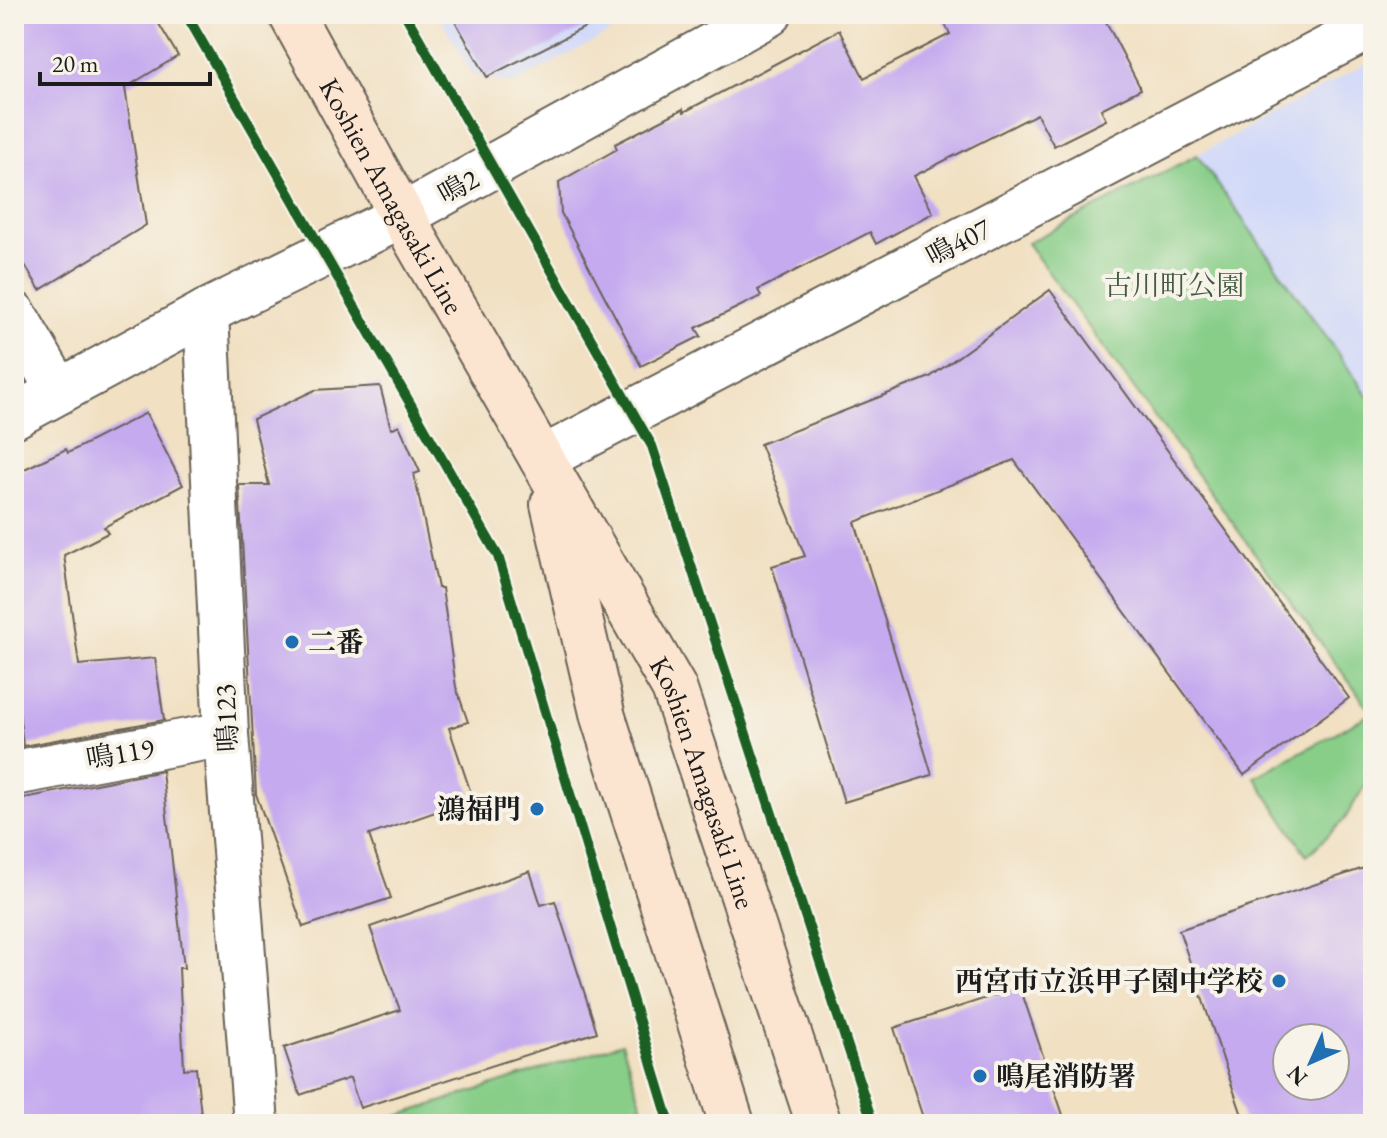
<svg xmlns="http://www.w3.org/2000/svg" width="1387" height="1138" font-family="'EB Garamond','Noto Serif JP',serif">
<style>
.built{fill:#d1d9f9}
.green{fill:#88ce89;stroke:#527552;stroke-width:2}
.building{fill:#c5aaef;fill-rule:evenodd}
.lines{fill:none;stroke-linecap:round;stroke-linejoin:round}
.minor-casing{stroke:#676156;stroke-width:48}
.tertiary-casing{stroke:#676156;stroke-width:48}
.secondary-casing{stroke:#676156;stroke-width:48}
.path{stroke:#676156;stroke-width:5;stroke-dasharray:6 6;stroke-linecap:butt}
.minor{stroke:#fff;stroke-width:44}
.tertiary{stroke:#fff;stroke-width:44}
.secondary{stroke:#fce5d0;stroke-width:44}
.cycleway-casing{stroke:#f7f3e8;stroke-width:15}
.cycleway{stroke:#1b5e20;stroke-width:10}
.poi-dot{fill:#1f6fb2;stroke:#f7f3e8;stroke-width:3}
.labels{text-anchor:middle;dominant-baseline:central;stroke-width:8;stroke-linejoin:round;paint-order:stroke}
.street-label{font-size:28px;fill:#1c1c1c;stroke:#f7f3e8}
.park-label{font-size:28px;fill:#425a42;stroke:#f7f3e8}
.poi-label{font-size:28px;font-weight:bold;fill:#1c1c1c;stroke:#f7f3e8;text-anchor:start}
</style>
<rect width="100%" height="100%" fill="#f7f3e8"/>
<filter id="ink" filterUnits="userSpaceOnUse"><feTurbulence type="fractalNoise" baseFrequency=".0125" numOctaves="2"/><feDisplacementMap in="SourceGraphic" scale="16" xChannelSelector="R" yChannelSelector="G"/><feConvolveMatrix kernelMatrix="1 2 1 2 8 2 1 2 1" color-interpolation-filters="sRGB"/></filter>
<filter id="wash" filterUnits="userSpaceOnUse"><feTurbulence type="fractalNoise" baseFrequency=".006" numOctaves="4" result="noise"/><feDisplacementMap in="SourceGraphic" scale="32" xChannelSelector="R" yChannelSelector="G"/><feGaussianBlur stdDeviation="1.8" result="paint"/><feColorMatrix in="noise" values="0 0 0 0 0 0 0 0 0 0 0 0 0 0 0 0 0 1.4 0 .05"/><feComposite in="paint" operator="in"/></filter>
<g filter="url(#wash)">
<rect width="100%" height="100%" fill="#f1e0c2"/>
<g class="built">
<path d="M438 14H644L513 84 473 75Z"/>
<path d="M1371 61 1373 63V403L1197 155Z"/>
</g>
<g class="green">
<path d="M1197 155 1373 403V772L1344 820 1307 856 1255 777 1372 713 1027 243Z"/>
<path d="M622 1043 648 1124H373Z"/>
</g>
<g id="blocks">
<g class="building">
<path d="M14 14H153L178 56 125 88 146 225 40 290 14 247Z"/>
<path d="M451 14H611L487 77Z"/>
<path d="M940 14H1102L1141 89 1101 109 1106 120 1054 146 1037 114 914 176 933 213 876 244 870 232 758 290 761 296 696 328 701 336 641 366 561 213 559 182 617 149 615 144 683 109 684 112 839 30 864 78 950 34Z"/>
<path d="M1050 290 1349 698 1244 775 1014 460 855 522 932 775 844 802 772 566 805 556 760 444 930 377Z"/>
<path d="M380 386 391 429 399 425 420 472 414 474 438 588H442L456 687 468 722 449 728 473 799 369 835 391 898 303 927 256 794 239 485H269L253 419 315 390Z"/>
<path d="M146 413 183 485 104 527 108 533 64 555 79 665 155 658 164 720 23 746 14 670V474L66 449 68 453Z"/>
<path d="M162 771 184 968H179L184 1069 196 1068 202 1124H17L14 1096V800Z"/>
<path d="M1373 865V1124H1245L1179 930ZM1287 1038H1335V1086H1287Z"/>
<path d="M530 871 541 905 555 901 597 1032 360 1108 350 1078 300 1095 284 1048 400 1010 370 927Z"/>
<path d="M1020 987 1066 1124H925L894 1028Z"/>
</g>
</g>
</g>
<g filter="url(#ink)">
<use href="#blocks" fill-opacity="0" stroke="#676156" stroke-width="2"/>
<g class="lines">
<g class="minor-casing">
<g id="minor">
<path d="M206 312 226 734 256 1124"/>
<path d="M14 314 59 391"/>
<path d="M14 416 206 312 402 216"/>
<path d="M542 459 1373 25"/>
<path d="M14 773 226 734"/>
</g>
</g>
<g class="tertiary-casing">
<path id="tertiary" d="M402 216 769 14"/>
</g>
<g class="secondary-casing">
<g id="secondary">
<path id="s1" d="M291 14 402 216 674 688 819 1124"/>
<path d="M553 504 603 717 732 1124"/>
</g>
</g>
<g class="path">
<path d="M186 14 299 210"/>
<path d="M405 14 467 124"/>
<path d="M517 212 606 366"/>
<path d="M349 298 498 556 543 706"/>
<path d="M655 456 723 663"/>
<path d="M594 872 670 1124"/>
</g>
<use href="#minor" class="minor"/>
<use href="#tertiary" class="tertiary"/>
<use href="#secondary" class="secondary"/>
<g class="cycleway-casing">
<g id="cycleway">
<path d="M186 14 498 556 670 1124"/>
<path d="M405 14 652 446 873 1124"/>
</g>
</g>
<use href="#cycleway" class="cycleway"/>
</g>
</g>
<g class="poi-dot">
<circle cx="292" cy="642" r="8"/>
<circle cx="537" cy="809" r="8"/>
<circle cx="1279" cy="981" r="8"/>
<circle cx="980" cy="1076" r="8"/>
</g>
<g class="labels">
<g class="street-label">
<text transform="translate(458 186) rotate(-29)">鳴2</text>
<text stroke="none"><textPath href="#s1" startOffset="208">Koshien Amagasaki Line</textPath></text>
<text transform="translate(958 242) rotate(-28)">鳴407</text>
<text transform="translate(226 718) rotate(-93)">鳴123</text>
<text transform="translate(120 753) rotate(-10)">鳴119</text>
<text stroke="none"><textPath href="#s1" startOffset="874">Koshien Amagasaki Line</textPath></text>
</g>
<g class="park-label">
<text x="1174" y="285">古川町公園</text>
</g>
<g class="poi-label">
<text x="308" y="642">二番</text>
<text x="521" y="809" text-anchor="end">鴻福門</text>
<text x="1263" y="981" text-anchor="end">西宮市立浜甲子園中学校</text>
<text x="996" y="1076">鳴尾消防署</text>
</g>
</g>
<rect width="1387" height="1138" fill="none" stroke="#f7f3e8" stroke-width="48"/>
<g transform="translate(1311 1062) rotate(225)"><circle r="38" fill="#f7f3e8" stroke="#9f9d96" stroke-width="2"/>
<path d="M0-6L14 30L0 20L-14 30Z" fill="#1f6fb2"/>
<text y="-12" font-size="22" font-weight="bold" text-anchor="middle" fill="#1c1c1c">N</text>
</g>
<path d="M40 72v12h170v-12" fill="none" stroke="#1c1c1c" stroke-width="4"/>
<text x="52" y="72" font-size="24" fill="#1c1c1c" stroke="#f7f3e8" stroke-width="6" paint-order="stroke">20 m</text>
</svg>
